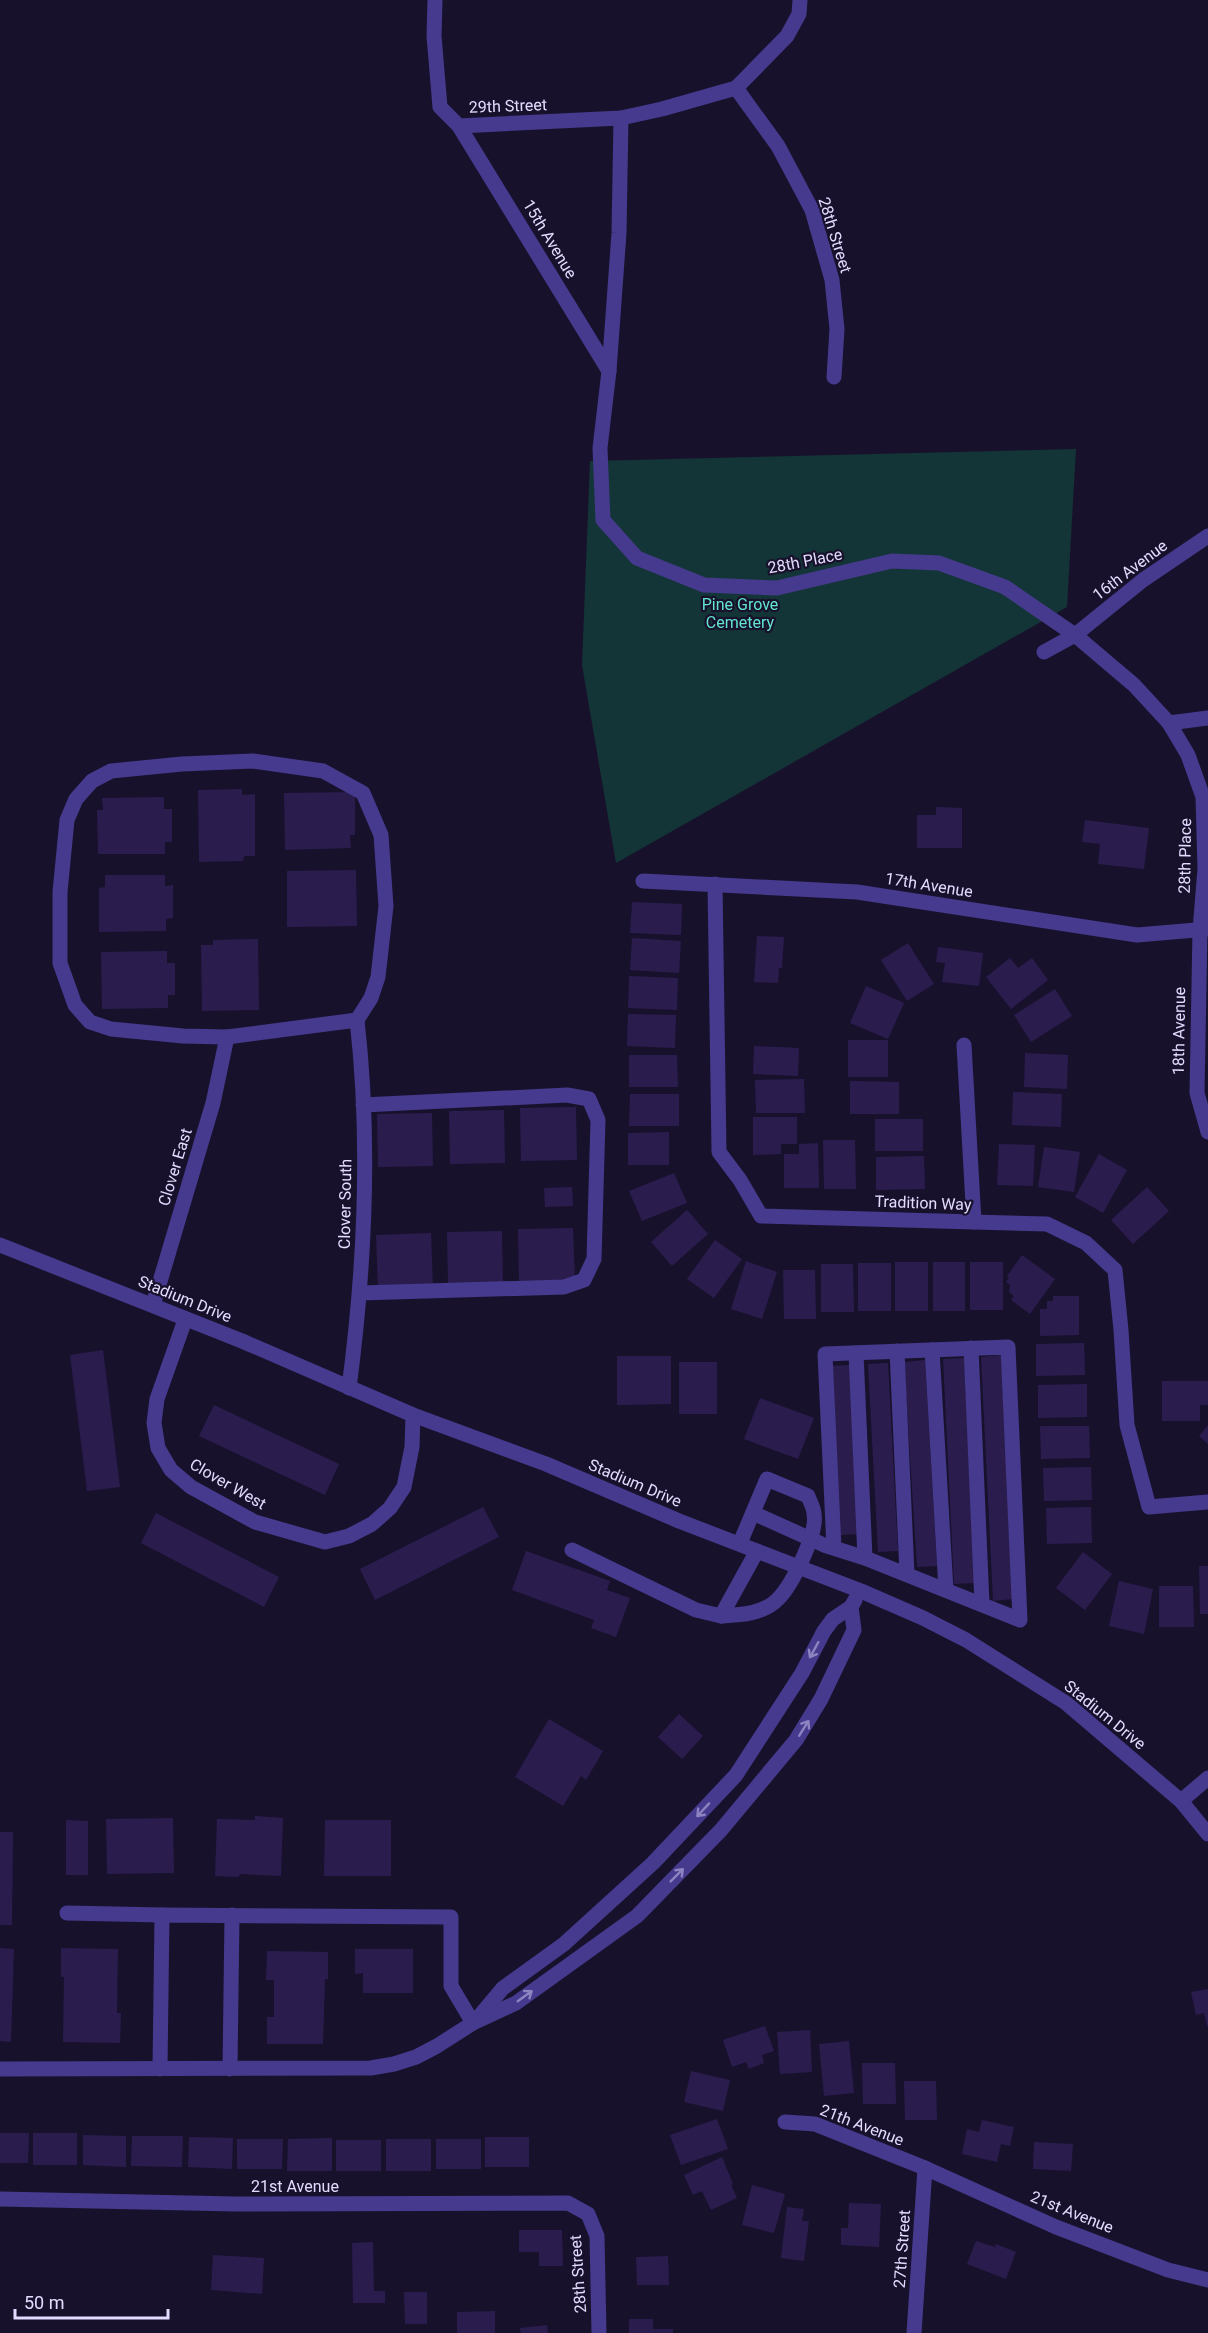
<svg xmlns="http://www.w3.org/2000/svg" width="1208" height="2333" font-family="Roboto,sans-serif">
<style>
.green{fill:#133537}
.building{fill:#2b1c4e}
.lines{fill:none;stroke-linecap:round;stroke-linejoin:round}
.minor{stroke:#453a8d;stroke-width:15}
.oneway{stroke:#8c83c0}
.labels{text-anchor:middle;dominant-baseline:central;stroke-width:4.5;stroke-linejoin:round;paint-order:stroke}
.street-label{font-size:16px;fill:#e3dcff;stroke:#18112c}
.park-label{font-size:16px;fill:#62e5d1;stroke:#18112c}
</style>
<rect width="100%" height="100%" fill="#18112c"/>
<path class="green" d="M1076 449 1067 607 616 863 582 665 590 461Z"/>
<g class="building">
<path d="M242 789V795L255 794V856H244L243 861 199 862 198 790Z"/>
<path d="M355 792V835H350L351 848 285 850 284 793Z"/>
<path d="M164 797V809H172V842H165V854H98L97 810H103L102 798Z"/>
<path d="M936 807 962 808V848H917V815H936Z"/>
<path d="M1085 820 1149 828 1144 869 1098 864 1100 844 1082 842Z"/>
<path d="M356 870 357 926 287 927V871Z"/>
<path d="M105 875H165V886L173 885V918L166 919V931L99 932V888L105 887Z"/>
<path d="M632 902 682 904 681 935 630 933Z"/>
<path d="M757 936 784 937 782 968H779L778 983 754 982Z"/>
<path d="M632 938 681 941 679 973 630 970Z"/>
<path d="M258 939 259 1010 202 1011 201 945H213V940Z"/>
<path d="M908 943 934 984 907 1001 881 960Z"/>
<path d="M938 947 983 953 979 986 942 982 945 963 936 962Z"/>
<path d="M167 951V963H175V995H168V1008L102 1009 101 952Z"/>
<path d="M1010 958 1018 968 1032 958 1048 980 1011 1009 986 977Z"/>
<path d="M629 976 678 978 677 1010 628 1008Z"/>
<path d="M866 986 904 1003 888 1039 850 1023Z"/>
<path d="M1055 989 1072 1016 1031 1042 1014 1015Z"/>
<path d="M628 1014 676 1015 675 1048 627 1046Z"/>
<rect x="848" y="1040" width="40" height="37"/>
<path d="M754 1046 799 1048 798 1076 753 1074Z"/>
<path d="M1025 1053 1068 1055 1067 1089 1024 1087Z"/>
<path d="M629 1055H677L678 1087H629Z"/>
<path d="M804 1079 805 1113H756L755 1080Z"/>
<path d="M850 1081 899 1082V1114H850Z"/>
<path d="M1013 1092 1062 1094 1061 1127 1012 1125Z"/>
<path d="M630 1094H679V1126H629Z"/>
<path d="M576 1107 577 1160 521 1161 520 1108Z"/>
<path d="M504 1110 505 1163 450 1164 449 1111Z"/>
<path d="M432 1113 433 1166 378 1167 377 1114Z"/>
<path d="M753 1117H797V1144H781V1154L753 1155Z"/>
<rect x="875" y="1119" width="48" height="32"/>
<path d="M669 1132V1165H628V1133Z"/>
<path d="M823 1140H855L856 1189H824Z"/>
<path d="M818 1143 819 1188H784V1154H799V1144Z"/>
<path d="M999 1144 1035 1145 1033 1186 997 1185Z"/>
<path d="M1044 1147 1080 1152 1074 1192 1038 1187Z"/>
<path d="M1099 1154 1127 1170 1103 1213 1075 1197Z"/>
<path d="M924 1156 925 1189 876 1190V1157Z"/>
<path d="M674 1173 687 1203 642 1221 629 1191Z"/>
<path d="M572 1187 573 1206 545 1207 544 1188Z"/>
<path d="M1147 1187 1169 1211 1133 1244 1111 1220Z"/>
<path d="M687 1210 708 1234 672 1266 651 1242Z"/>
<path d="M573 1228 575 1280 519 1282 518 1229Z"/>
<path d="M502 1231 503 1284 448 1285 447 1232Z"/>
<path d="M431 1233 433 1287 378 1288 376 1235Z"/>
<path d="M715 1240 742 1259 714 1298 687 1279Z"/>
<path d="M1022 1255 1055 1279 1030 1314 1011 1300 1014 1296 1009 1292 1010 1285 1006 1282 1009 1278 1007 1276Z"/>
<path d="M746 1261 777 1272 762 1319 731 1309Z"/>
<rect x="895" y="1262" width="33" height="49"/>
<rect x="933" y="1262" width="32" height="49"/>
<rect x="970" y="1262" width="33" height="48"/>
<rect x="858" y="1263" width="33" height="48"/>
<path d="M821 1264H853L854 1312H821Z"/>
<path d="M783 1270H815L816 1319H784Z"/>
<path d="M1053 1296H1079V1335L1040 1336V1309H1047V1301H1053Z"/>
<path d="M1084 1343 1085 1375 1036 1376V1344Z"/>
<path d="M103 1350 120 1487 87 1491 70 1355Z"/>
<path d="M1001 1355 1013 1599 993 1601 981 1357Z"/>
<path d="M617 1356H671V1404L617 1405Z"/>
<path d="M964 1358 975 1583 954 1584 943 1359Z"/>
<path d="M925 1360 937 1566 917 1567 904 1362Z"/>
<rect x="679" y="1362" width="38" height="52"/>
<path d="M888 1363 898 1551 878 1552 868 1364Z"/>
<path d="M850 1365 860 1534 840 1535 830 1366Z"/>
<path d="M1162 1381H1208V1405H1200V1421H1162Z"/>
<path d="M1087 1384V1417L1038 1418V1385Z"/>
<path d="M760 1398 814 1418 798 1459 744 1439Z"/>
<path d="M214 1405 339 1464 325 1495 199 1436Z"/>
<path d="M1208 1425V1444L1199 1436Z"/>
<path d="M1040 1426H1089L1090 1458 1041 1459Z"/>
<path d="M1091 1467 1092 1500 1044 1501 1043 1468Z"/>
<path d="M483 1507 499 1537 375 1600 360 1569Z"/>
<path d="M1091 1507 1092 1543 1047 1544 1046 1508Z"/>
<path d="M156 1513 279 1577 264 1607 141 1543Z"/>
<path d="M526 1551 610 1581 607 1590 630 1598 616 1637 591 1628 594 1620 512 1590Z"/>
<path d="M1083 1552 1112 1574 1085 1610 1056 1588Z"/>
<path d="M1199 1566H1208V1614H1200Z"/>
<path d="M1119 1581 1153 1589 1144 1634 1109 1626Z"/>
<path d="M1159 1586H1193L1194 1627H1159Z"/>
<path d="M679 1714 703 1736 682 1759 658 1737Z"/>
<path d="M549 1719 603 1751 586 1780 581 1776 563 1806 515 1777Z"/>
<path d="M255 1816 283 1818 281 1876 240 1874 239 1877 215 1876 217 1819 255 1820Z"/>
<path d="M173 1818 174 1873 107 1874 106 1819Z"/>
<path d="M66 1820 88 1821V1875H66Z"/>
<path d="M325 1820H391V1876H324Z"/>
<path d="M0 1832H13L12 1925H0Z"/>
<path d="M0 1948 14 1949 11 2042 0 2041Z"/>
<path d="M61 1948 118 1949 117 2013H121L120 2043 63 2042 64 1977H61Z"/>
<path d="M355 1949H413V1993H363V1973L355 1974Z"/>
<path d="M267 1951 328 1952V1979H325L323 2044H267V2017H274V1980H266Z"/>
<path d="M1208 1989V2026H1207L1204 2013 1196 2015 1191 1992Z"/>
<path d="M765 2026 774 2051 762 2055 764 2063 749 2069 746 2062 732 2067 723 2040Z"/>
<path d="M810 2030 812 2072 780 2074 777 2032Z"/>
<path d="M849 2041 854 2093 824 2096 819 2044Z"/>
<path d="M862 2063H895L896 2104H863Z"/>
<path d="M691 2071 730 2080 723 2111 684 2102Z"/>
<path d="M904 2081H936L937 2120H905Z"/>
<path d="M717 2119 728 2149 681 2165 670 2135Z"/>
<path d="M982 2120 1014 2127 1010 2146 1001 2144 997 2162 962 2154 967 2129 979 2132Z"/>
<path d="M0 2133H29L28 2163H0Z"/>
<rect x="33" y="2133" width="44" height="32"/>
<path d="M83 2135 126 2136V2167L83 2165Z"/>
<path d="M132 2136H183L182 2167 131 2166Z"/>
<path d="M189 2137 233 2138 232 2169 188 2167Z"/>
<rect x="485" y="2137" width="44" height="30"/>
<path d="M332 2138V2171H287L288 2139Z"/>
<path d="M237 2139H283L282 2169H237Z"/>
<rect x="386" y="2139" width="45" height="32"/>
<rect x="436" y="2139" width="45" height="30"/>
<rect x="336" y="2140" width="45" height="31"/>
<path d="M1034 2142 1073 2144 1071 2171 1033 2169Z"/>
<path d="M722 2157 733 2184 731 2185 737 2198 711 2210 702 2191 693 2195 684 2175Z"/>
<path d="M752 2185 785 2194 774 2233 742 2225Z"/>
<path d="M849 2203 881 2204 879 2247 841 2245V2228H848Z"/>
<path d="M787 2207 804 2209 802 2221H809L804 2261 781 2258Z"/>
<path d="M519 2230H562L563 2266H539V2252H519Z"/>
<path d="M976 2241 995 2247 996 2244 1016 2252 1006 2279 967 2264Z"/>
<path d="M373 2242 374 2291H385V2303H353L352 2243Z"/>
<path d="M213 2255 264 2258 262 2294 211 2290Z"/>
<path d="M668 2256 669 2285H637L636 2257Z"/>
<path d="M404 2292H427V2324H405Z"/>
<path d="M495 2311V2333H457V2312Z"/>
<path d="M629 2319H653V2329H673V2333H629Z"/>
<path d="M547 2325 548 2333H521L520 2328Z"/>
</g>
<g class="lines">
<g class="minor">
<path d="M435 0 434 36 440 107 459 126 621 118 662 109 736 88 787 36 799 14 800 0"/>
<path d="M736 88 778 146 812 210 832 280 837 329 834 377"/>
<path d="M621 118 619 233 609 371 600 448 603 520 637 558 704 585 777 588 892 561 939 563 1005 587 1075 635 1134 685 1169 723 1188 755 1203 797 1205 869 1200 930 1197 1093 1208 1132"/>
<path d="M459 126 609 371"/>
<path d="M1044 652 1075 635 1143 580 1208 536"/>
<path d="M1169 723 1208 718"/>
<path d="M253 761 323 771 363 793 381 835 386 906 378 977 371 998 357 1020 227 1037 183 1036 111 1029 90 1022 75 1005 60 963V892L67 820 76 799 92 781 111 771 182 764Z"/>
<path d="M643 881 857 892 1137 935 1208 929"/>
<path d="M715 884 719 1152 740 1180 761 1216 1047 1224 1086 1243 1115 1270 1121 1330 1127 1425 1149 1507 1208 1502"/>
<path d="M964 1045 974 1222"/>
<path d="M0 1245 242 1341 413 1415 546 1464 679 1521 861 1591 923 1618 966 1640 1066 1703 1181 1801 1208 1834"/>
<path d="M360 1293 564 1287 584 1280 594 1259 598 1120 589 1099 567 1095 363 1105"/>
<path d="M153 1305 213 1103 227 1037"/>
<path d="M185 1320 157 1399 154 1423 158 1448 171 1470 191 1487 255 1522 325 1542 349 1536 372 1524 390 1508 404 1487 412 1447 413 1415"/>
<path d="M971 1348 982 1604"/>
<path d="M932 1350 946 1590"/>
<path d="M897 1351 907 1574"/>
<path d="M856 1353 865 1558"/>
<path d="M349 1388C365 1266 371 1143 357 1020"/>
<path d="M753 1513 824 1545 865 1558 1020 1620 1008 1347 825 1354 834 1548"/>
<path d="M572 1550 696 1610 721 1616 757 1551"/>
<path d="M721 1616C740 1615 764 1614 778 1599 792 1585 818 1533 814 1514 814 1508 810 1502 808 1496L767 1479 740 1543"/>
<path d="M1181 1801 1208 1778"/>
<path d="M67 1913 162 1915"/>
<path d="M477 2019 503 1988 564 1944 653 1863 736 1775 802 1673 824 1631 833 1619 851 1607 855 1600"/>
<path d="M0 2069 371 2068 394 2064 416 2057 437 2046 473 2023 516 2003 637 1916 721 1830 796 1740 821 1699 854 1630 851 1607"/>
<path d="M160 2069 162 1915 451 1917V1986L473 2023"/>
<path d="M230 2069 232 1915"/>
<path d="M785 2122 815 2124 925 2168 1056 2227 1168 2270 1208 2280"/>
<path d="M0 2199 236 2204 568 2203 588 2214 597 2236 599 2333"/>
<path d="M914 2333 925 2168"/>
</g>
</g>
<defs><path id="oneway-shaft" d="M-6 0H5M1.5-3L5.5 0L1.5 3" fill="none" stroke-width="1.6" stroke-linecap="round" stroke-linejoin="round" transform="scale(1.5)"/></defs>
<g class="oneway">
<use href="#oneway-shaft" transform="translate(814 1650) rotate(119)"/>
<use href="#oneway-shaft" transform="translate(804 1728) rotate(-58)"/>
<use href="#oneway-shaft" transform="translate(703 1810) rotate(133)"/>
<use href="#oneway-shaft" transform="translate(677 1875) rotate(-45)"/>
<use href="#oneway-shaft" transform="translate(525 1996) rotate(-36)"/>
</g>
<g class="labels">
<g class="street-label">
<text transform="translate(508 106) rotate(-2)">29th Street</text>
<text transform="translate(835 235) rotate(73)">28th Street</text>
<text transform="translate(550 239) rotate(59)">15th Avenue</text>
<text transform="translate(805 561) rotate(-11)">28th Place</text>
<text transform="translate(1130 570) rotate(-37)">16th Avenue</text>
<text transform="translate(1185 856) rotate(-89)">28th Place</text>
<text transform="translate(929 885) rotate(9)">17th Avenue</text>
<text transform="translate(1179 1031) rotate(-89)">18th Avenue</text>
<text transform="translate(175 1167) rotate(-73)">Clover East</text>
<text transform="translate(923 1203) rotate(2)">Tradition Way</text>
<text transform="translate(345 1204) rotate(-89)">Clover South</text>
<text transform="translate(185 1299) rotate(22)">Stadium Drive</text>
<text transform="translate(635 1483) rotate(23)">Stadium Drive</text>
<text transform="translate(228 1484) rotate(30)">Clover West</text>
<text transform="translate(1105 1715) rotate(39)">Stadium Drive</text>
<text transform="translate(862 2125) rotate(21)">21th Avenue</text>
<text x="295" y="2186">21st Avenue</text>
<text transform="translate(1072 2212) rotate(22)">21st Avenue</text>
<text transform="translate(902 2249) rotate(-86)">27th Street</text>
<text transform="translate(578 2274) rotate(-94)">28th Street</text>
</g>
<g class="park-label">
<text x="740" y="604">Pine Grove<tspan x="740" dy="18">Cemetery</tspan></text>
</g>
</g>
<path d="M15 2309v9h153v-9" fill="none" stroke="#e3dcff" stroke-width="3"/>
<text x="24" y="2309" font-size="18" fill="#e3dcff" stroke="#18112c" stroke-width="4.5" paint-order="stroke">50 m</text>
</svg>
